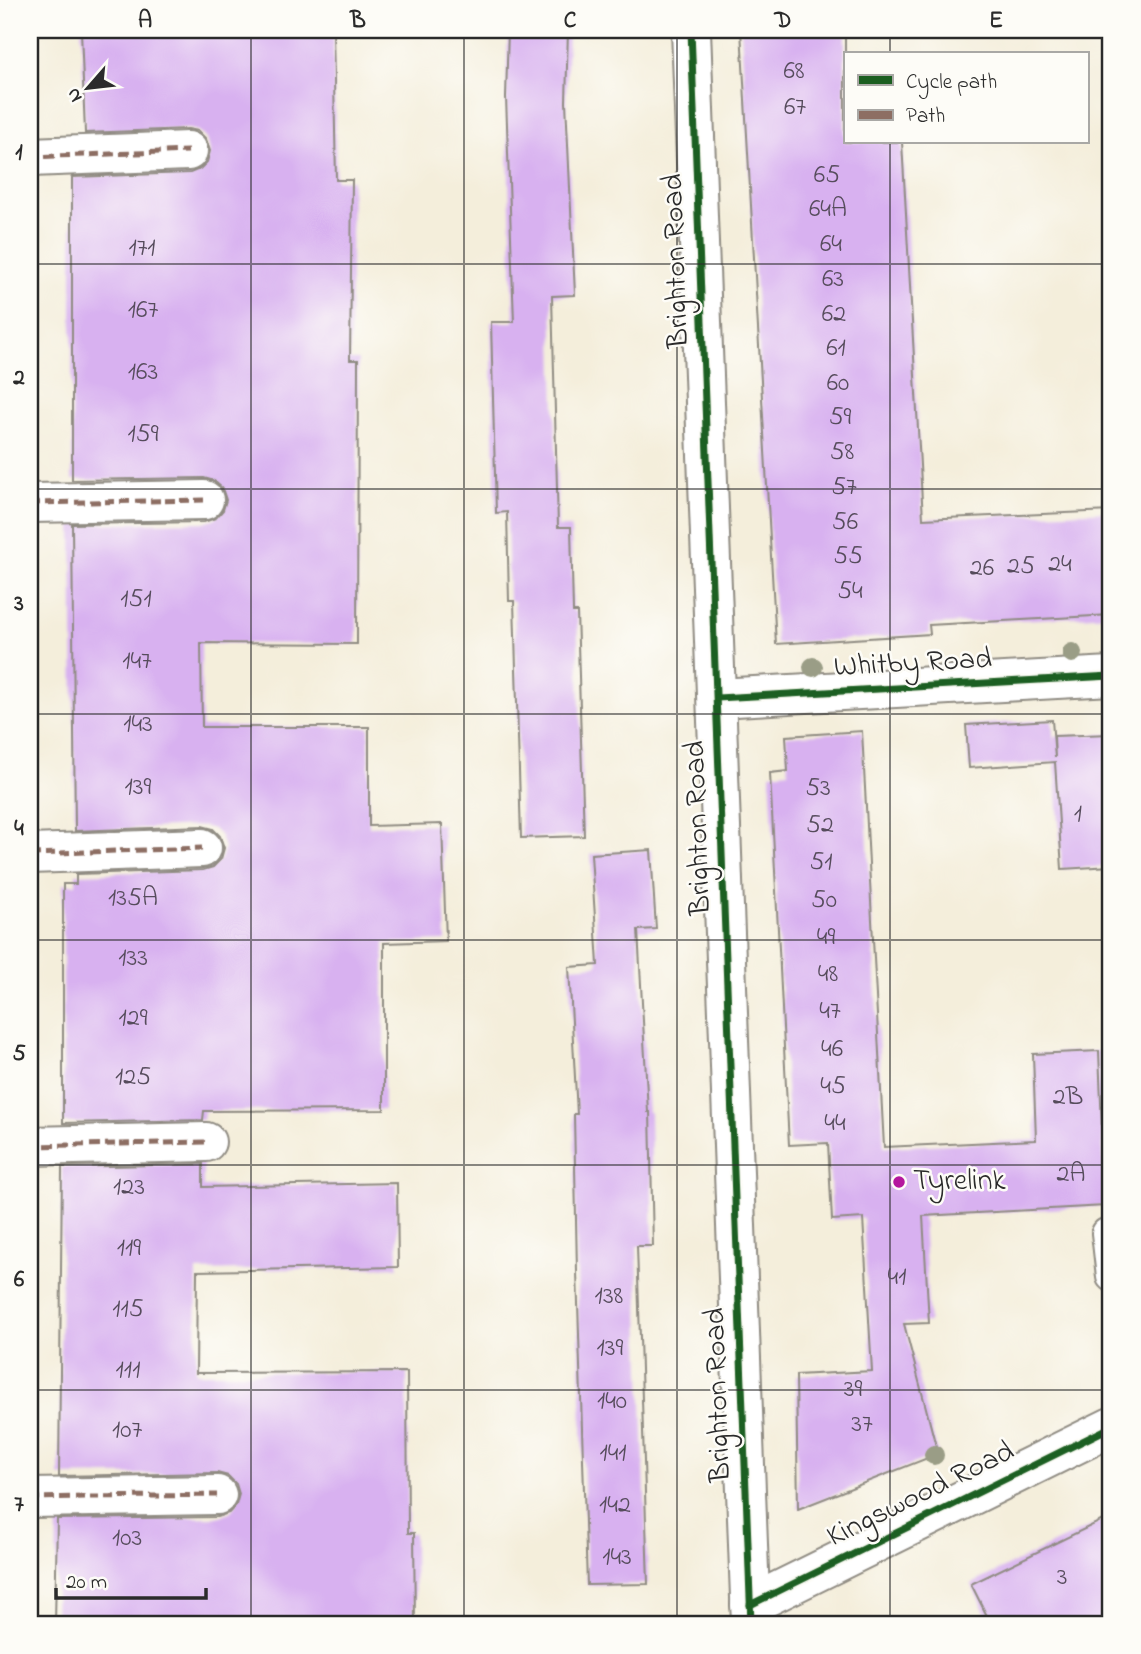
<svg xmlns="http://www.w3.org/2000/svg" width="1141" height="1654" font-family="'Indie Flower',sans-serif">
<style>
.building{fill:#d8b1f0}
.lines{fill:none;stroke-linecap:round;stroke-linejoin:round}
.lane-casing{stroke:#908c83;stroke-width:32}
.street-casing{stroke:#908c83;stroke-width:42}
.secondary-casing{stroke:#908c83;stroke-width:42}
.lane{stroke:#fff;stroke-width:28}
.street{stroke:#fff;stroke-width:38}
.secondary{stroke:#fff;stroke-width:38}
.quiet{stroke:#8d6e63;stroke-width:5;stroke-dasharray:10 5;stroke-linecap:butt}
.cycleway-casing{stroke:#fdfcf7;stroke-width:11}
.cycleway{stroke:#1b5e20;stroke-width:7}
.tree{fill:#9a9d86}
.grid{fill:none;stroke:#2b2b2b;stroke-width:2;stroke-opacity:0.55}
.poi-dot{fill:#b5179e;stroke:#fdfcf7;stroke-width:2.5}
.labels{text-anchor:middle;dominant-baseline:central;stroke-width:5;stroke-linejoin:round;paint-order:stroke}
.number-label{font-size:26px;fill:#564c5c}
.street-label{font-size:30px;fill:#2b2b2b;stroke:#fdfcf7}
.poi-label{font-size:30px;fill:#2b2b2b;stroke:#fdfcf7;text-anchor:start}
.neatline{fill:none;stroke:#2b2b2b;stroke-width:2.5}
.grid-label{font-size:23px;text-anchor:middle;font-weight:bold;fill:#2b2b2b}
</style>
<rect width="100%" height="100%" fill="#fdfcf7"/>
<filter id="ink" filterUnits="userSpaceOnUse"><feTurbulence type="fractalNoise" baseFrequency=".0143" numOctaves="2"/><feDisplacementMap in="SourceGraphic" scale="14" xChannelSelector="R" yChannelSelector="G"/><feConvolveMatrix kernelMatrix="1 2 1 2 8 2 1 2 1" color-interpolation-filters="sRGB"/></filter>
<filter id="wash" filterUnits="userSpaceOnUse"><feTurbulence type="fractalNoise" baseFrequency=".00686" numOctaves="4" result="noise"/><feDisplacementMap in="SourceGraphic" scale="28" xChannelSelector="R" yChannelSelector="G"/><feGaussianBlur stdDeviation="1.57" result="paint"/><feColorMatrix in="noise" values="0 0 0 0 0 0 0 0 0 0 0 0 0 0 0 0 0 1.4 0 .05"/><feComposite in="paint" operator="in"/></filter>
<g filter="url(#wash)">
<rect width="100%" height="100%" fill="#f4eedb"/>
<g id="blocks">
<g class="building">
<path d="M81 30H333L336 180H352L350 360H358L357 644 201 643 202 727H369V826L442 824 446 941 384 943V1110L204 1111 203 1120 63 1123V884H76V874L203 870 213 867 221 859 224 848 220 836 213 829 202 826 75 831 72 524 204 522 216 518 223 510 226 500 222 488 214 481 204 478 72 480V177L190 173 200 169 207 162 210 151 206 139 198 131 188 129 85 133Z"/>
<path d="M508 30H568L566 102 575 295 552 296 558 527H571L573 612H577L584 836 521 838 514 601H509L507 512 496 513 491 322H514L506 97Z"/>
<path d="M741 30H845V142H902L923 519 1111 511V615L929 625 930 634 776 644Z"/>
<path d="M1052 720 1055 758 1054 736 1111 734V866L1062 869 1055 762 969 768 966 725Z"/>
<path d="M862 731 884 1147 1036 1140 1033 1054 1099 1051 1105 1206 923 1216 929 1323 904 1324 938 1454 798 1509 796 1375 872 1371 863 1218 832 1220 828 1143 789 1145 770 773 788 771 786 736Z"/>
<path d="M651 850 656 929 638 930 648 1112H650L653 1246H637L648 1584 587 1585 577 1272 574 1114H577L569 967 598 965 591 854Z"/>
<path d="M203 1164V1187L397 1183 398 1267 197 1271 196 1373 407 1372 408 1533H414L415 1624H55L57 1519 217 1517 229 1513 236 1505 239 1494 236 1484 228 1476 217 1473 59 1476 62 1167Z"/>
<path d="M1111 1516V1624H991L971 1584Z"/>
</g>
</g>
</g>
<g filter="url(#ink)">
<use href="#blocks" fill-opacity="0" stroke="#908c83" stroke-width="2"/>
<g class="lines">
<g class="lane-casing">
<path id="lane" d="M1106 1233 1111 1277"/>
</g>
<g class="street-casing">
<g id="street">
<path d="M30 157 188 151"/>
<path d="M30 503 204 500"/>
<path d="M717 698 1111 676"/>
<path d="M30 854 202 848"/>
<path d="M30 1146 206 1142"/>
<path d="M30 1498 217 1495"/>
<path d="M750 1605 1111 1427"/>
</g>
</g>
<g class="secondary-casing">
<path id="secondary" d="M691 30 751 1624"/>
</g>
<use href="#lane" class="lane"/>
<use href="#street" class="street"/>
<use href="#secondary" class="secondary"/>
<g class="quiet">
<path d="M30 157 188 151"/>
<path d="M30 503 204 500"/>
<path d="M30 854 202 848"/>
<path d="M30 1146 206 1142"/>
<path d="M30 1498 217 1495"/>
</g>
<g class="cycleway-casing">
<g id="cycleway">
<path d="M691 30 751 1624"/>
<path d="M717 698 1111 676"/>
<path d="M750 1605 1111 1427"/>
</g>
</g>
<use href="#cycleway" class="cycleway"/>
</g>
<g class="tree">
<circle cx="1072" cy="653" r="10"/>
<circle cx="813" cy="667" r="10"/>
<circle cx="934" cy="1455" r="10"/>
</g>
</g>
<path class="grid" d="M251 30V1624M464 30V1624M677 30V1624M890 30V54M890 142V1624M30 264H1111M30 489H1111M30 714H1111M30 940H1111M30 1165H1111M30 1390H1111"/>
<circle class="poi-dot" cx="899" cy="1182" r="7"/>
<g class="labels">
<g class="number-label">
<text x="794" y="72">68</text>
<text x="795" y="108">67</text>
<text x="827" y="176">65</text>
<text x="828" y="210">64A</text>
<text x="831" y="245">64</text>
<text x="142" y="249">171</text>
<text x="833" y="280">63</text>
<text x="143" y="311">167</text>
<text x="834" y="315">62</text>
<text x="836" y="349">61</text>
<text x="143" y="373">163</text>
<text x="838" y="384">60</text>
<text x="840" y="418">59</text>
<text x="143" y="435">159</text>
<text x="842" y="453">58</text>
<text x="844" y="488">57</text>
<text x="845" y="523">56</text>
<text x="848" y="557">55</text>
<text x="1060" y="565">24</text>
<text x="1021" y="567">25</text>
<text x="982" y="569">26</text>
<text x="850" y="592">54</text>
<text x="136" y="600">151</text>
<text x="137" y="662">147</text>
<text x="138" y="725">143</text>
<text x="138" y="788">139</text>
<text x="818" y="789">53</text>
<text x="1078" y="815">1</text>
<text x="820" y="826">52</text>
<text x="821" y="863">51</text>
<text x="133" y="899">135A</text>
<text x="824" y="901">50</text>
<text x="826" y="938">49</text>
<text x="133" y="959">133</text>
<text x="828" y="975">48</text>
<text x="830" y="1012">47</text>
<text x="133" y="1019">129</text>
<text x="832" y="1050">46</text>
<text x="133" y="1078">125</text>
<text x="833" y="1087">45</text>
<text x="1068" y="1098">2B</text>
<text x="835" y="1124">44</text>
<text x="1071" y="1175">2A</text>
<text x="129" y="1188">123</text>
<text x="129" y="1249">119</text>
<text x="897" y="1278">41</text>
<text x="609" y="1297">138</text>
<text x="128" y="1310">115</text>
<text x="610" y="1349">139</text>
<text x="128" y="1371">111</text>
<text x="853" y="1390">39</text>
<text x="612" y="1402">140</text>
<text x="862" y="1425">37</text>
<text x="127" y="1431">107</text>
<text x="613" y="1454">141</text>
<text x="615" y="1506">142</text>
<text x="127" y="1539">103</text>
<text x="617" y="1558">143</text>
<text x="1062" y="1578">3</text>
</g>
<g class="street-label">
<text transform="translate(677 261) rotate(-92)">Brighton Road</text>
<text transform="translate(913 664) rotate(-3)">Whitby Road</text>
<text transform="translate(699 828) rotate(-92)">Brighton Road</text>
<text transform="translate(719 1395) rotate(-92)">Brighton Road</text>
<text transform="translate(921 1495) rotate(-26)">Kingswood Road</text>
</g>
<g class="poi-label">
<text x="913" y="1182">Tyrelink</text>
</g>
</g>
<rect width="1141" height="1654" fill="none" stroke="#fdfcf7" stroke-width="77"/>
<rect x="844" y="52" width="245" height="91" fill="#fdfcf7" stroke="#a9a8a5" stroke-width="2"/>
<rect x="858" y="75" width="35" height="10" fill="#1b5e20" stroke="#a9a8a5" stroke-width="2"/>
<text x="906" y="88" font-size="21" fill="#2b2b2b">Cycle path</text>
<rect x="858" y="110" width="35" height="10" fill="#8d6e63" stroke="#a9a8a5" stroke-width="2"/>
<text x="906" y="122" font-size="21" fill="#2b2b2b">Path</text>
<g transform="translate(88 88) rotate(242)" stroke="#fdfcf7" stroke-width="5" paint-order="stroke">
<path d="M0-5L12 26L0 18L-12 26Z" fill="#2b2b2b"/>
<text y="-10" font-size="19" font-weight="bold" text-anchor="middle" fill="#2b2b2b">N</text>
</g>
<path d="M56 1588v10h150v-10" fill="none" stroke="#2b2b2b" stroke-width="3.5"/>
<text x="66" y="1588" font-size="21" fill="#2b2b2b" stroke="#fdfcf7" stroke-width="5" paint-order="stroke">20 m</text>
<rect x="38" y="38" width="1064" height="1578" class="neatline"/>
<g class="grid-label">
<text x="145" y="27">A</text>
<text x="358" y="27">B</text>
<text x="570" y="27">C</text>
<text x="783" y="27">D</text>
<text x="996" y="27">E</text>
<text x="19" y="159">1</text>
<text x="19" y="384">2</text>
<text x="19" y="610">3</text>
<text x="19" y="835">4</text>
<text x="19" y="1060">5</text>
<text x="19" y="1286">6</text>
<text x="19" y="1511">7</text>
</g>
</svg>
